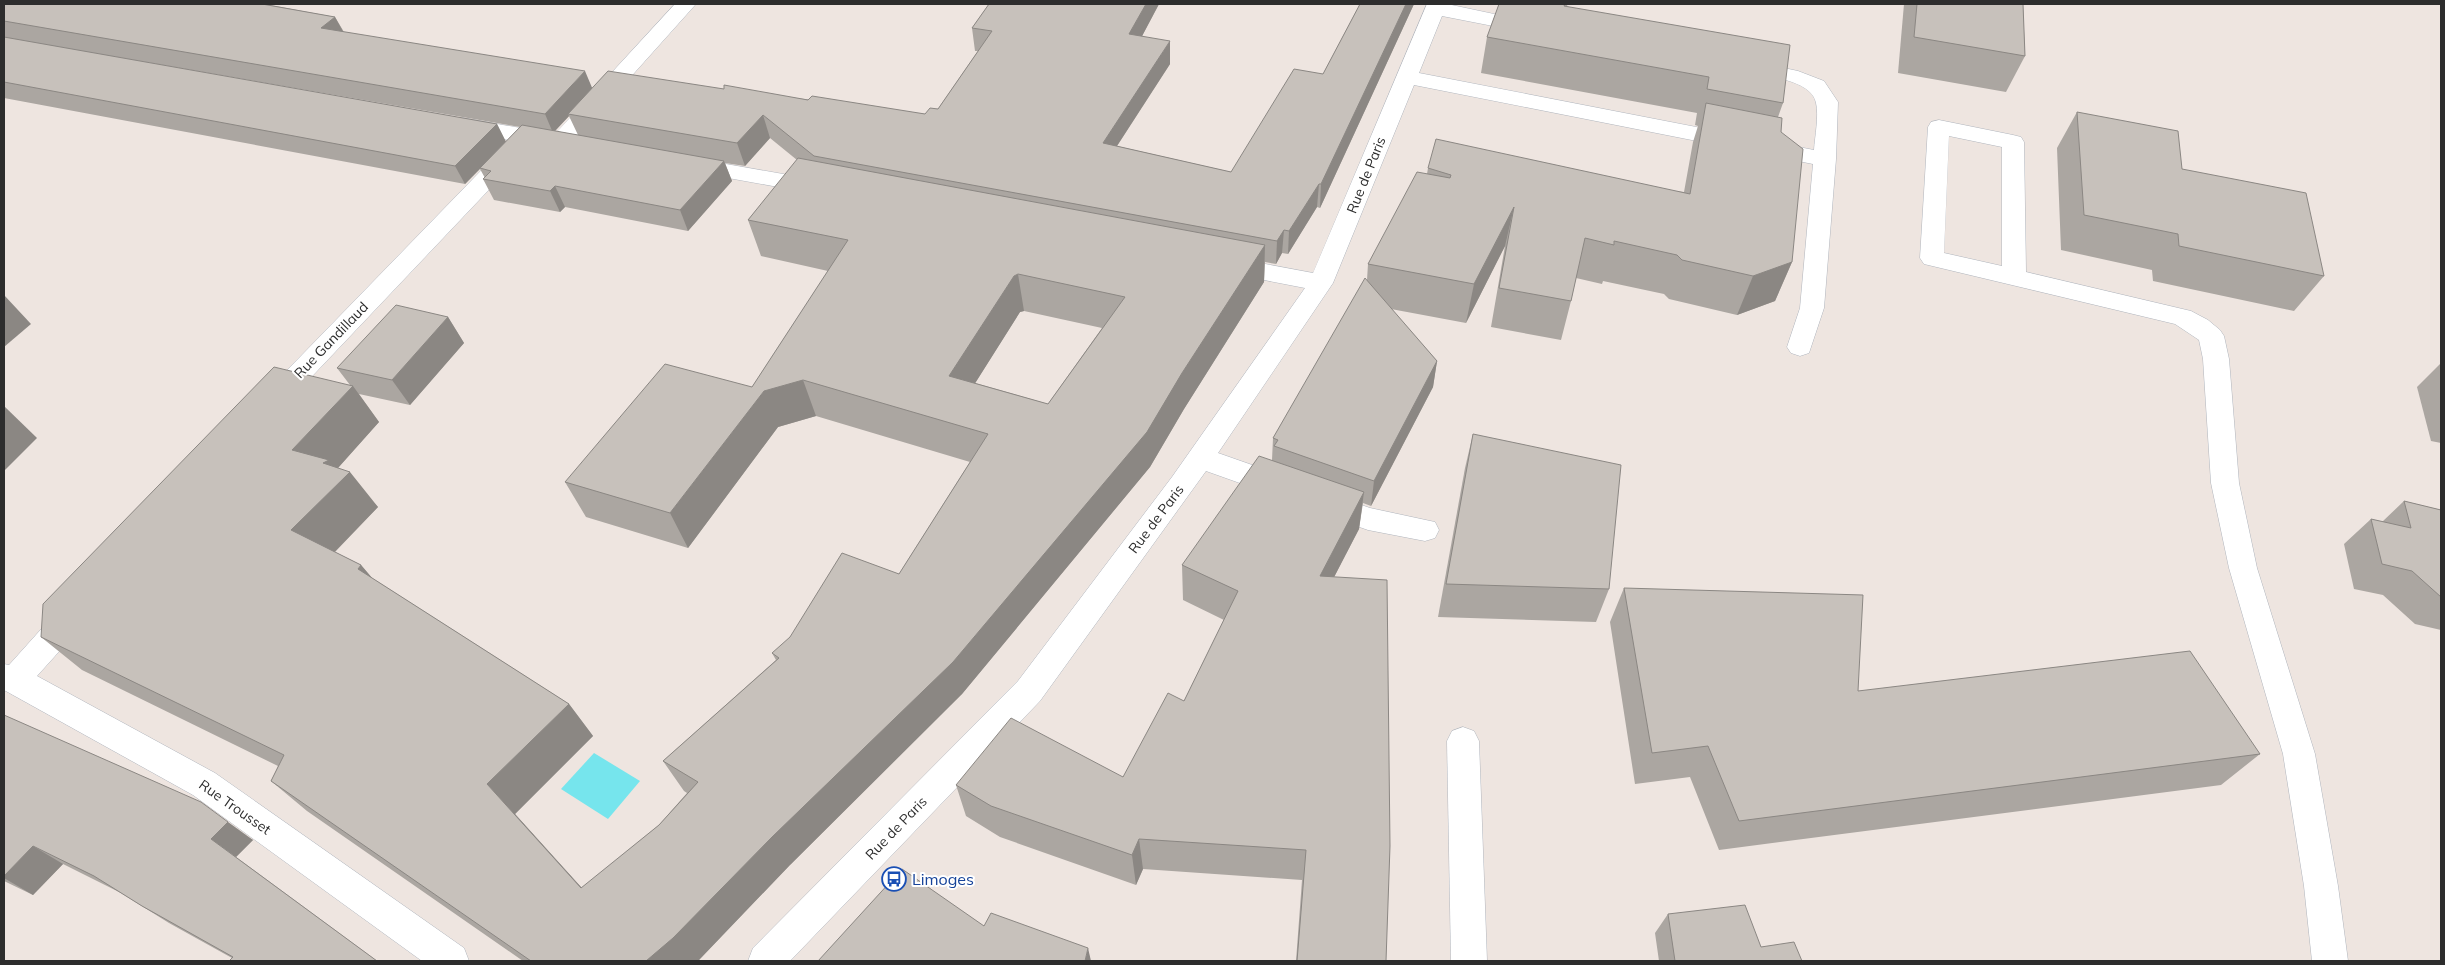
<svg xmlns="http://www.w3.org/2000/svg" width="2445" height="965" font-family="Mulish,sans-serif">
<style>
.water{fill:#76e5ed}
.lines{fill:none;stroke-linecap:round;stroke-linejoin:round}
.minor-casing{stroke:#b0b5bd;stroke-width:1}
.minor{fill:#fff;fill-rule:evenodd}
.wall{fill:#aba6a1;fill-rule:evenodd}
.shaded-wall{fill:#8b8783}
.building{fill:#c7c1bb;stroke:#8b8783;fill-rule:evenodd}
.labels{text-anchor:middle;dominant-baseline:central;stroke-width:4;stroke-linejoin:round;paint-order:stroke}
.street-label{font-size:14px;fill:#2d2d2d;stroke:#fff}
.near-transit-label{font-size:16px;fill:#164399;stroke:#fff;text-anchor:start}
</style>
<rect width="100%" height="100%" fill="#eee5e0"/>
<path class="water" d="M594 753 640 781 608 819 561 789Z"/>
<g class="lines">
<g class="minor-casing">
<g id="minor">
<path d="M675 4H696L568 147 560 149 463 132 455 130 452 125 455 120 463 118 555 134Z"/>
<path d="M1427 4H1447L1536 23 1539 27 1536 31 1529 33 1442 16 1419 73 1814 150C1815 136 1819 116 1816 103 1812 79 1763 76 1744 71L1741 67 1744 63 1751 61 1798 71 1824 81 1838 102 1836 159 1824 308 1809 353 1800 356 1791 353 1787 347 1800 308 1813 164 1414 85 1333 283 1218 453 1292 479 1296 487 1292 495 1282 498 1206 471 1040 701 790 961H748L753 948 1018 681 1172 477 1305 288 1228 273 1220 271 1216 265 1220 259 1228 257 1313 273Z"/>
<path d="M1939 120 2013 135 2021 137 2024 142 2026 272 2191 311 2208 320 2220 330 2224 336 2229 359 2239 483 2257 568 2315 754 2338 886 2348 961H2312L2304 886 2283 754 2229 568 2211 483 2203 359 2199 340 2175 324 1924 264 1920 258 1928 127 1931 122ZM1949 136 2002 147V266L1944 253Z"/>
<path d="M511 146 519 148 522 153 519 158 283 407 274 410 265 407 261 400 265 393 503 148Z"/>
<path d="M692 158 817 180 825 182 828 187 825 192 817 194 684 170 681 165 684 160Z"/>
<path d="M1327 493 1370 508 1435 522 1439 530 1435 538 1425 541 1368 530 1317 512 1313 504 1317 496Z"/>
<path d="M72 604 83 607 87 616 83 625 37 676 215 773 464 948 469 961H422L193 795 4 690V664L9 665 61 607Z"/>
<path d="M1463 727 1474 731 1479 741 1487 961H1451L1447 741 1452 731Z"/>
</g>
</g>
<use href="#minor" class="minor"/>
</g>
<g class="wall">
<path d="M4 4H270V5L335 17 344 32 592 88 724 89 925 114 938 109 978 51H975L972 28 989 4H1159L1142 36 1170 64 1117 146 1231 172 1323 74 1360 4H1414L1320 208 1317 207 1288 254 1282 253 1276 264 1265 262 1264 282 1184 409 1150 467 962 694 789 866 698 961H523L307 811 271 781 278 766 82 670 41 637 350 385 337 368 448 317 464 343 410 405 359 394 379 422 338 468 378 507 335 552 361 565 372 578 569 704 593 736 515 814 582 888 659 825 687 793 684 791 663 761 776 660 772 653 899 574 970 462 816 416 778 427 688 548 586 517 565 482 752 387 828 271 761 256 748 220 797 160 770 138 745 166 725 163 732 181 688 231 565 207 560 212 494 200 483 179 485 178 480 169 465 184 4 98ZM18 40 520 127 506 142 497 124ZM569 116 578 135 555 131ZM1024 311 1102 328 1048 404 975 383 1020 312Z"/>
<path d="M1499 4H1568L1567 6 1783 103 1778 117 1781 132 1792 262 1775 301 1737 315 1669 299 1664 294 1603 281 1602 284 1576 278 1571 301 1561 340 1491 327 1505 246 1466 323 1391 309 1437 361 1433 387 1371 506 1363 503 1359 529 1334 577 1386 961H1296L1302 880 1143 869 1136 885 1000 837 966 816 956 785 1123 777 1184 701 1224 620 1183 600 1182 565 1272 460 1273 438 1367 280 1368 264 1427 174 1428 168 1684 192 1693 142 1698 126 1695 125 1697 113 1481 73 1487 37Z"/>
<path d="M1904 4H2023L2025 56 2006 92 1898 73Z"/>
<path d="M2077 112 2182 169 2324 276 2294 311 2153 281 2152 270 2061 250 2057 148Z"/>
<path d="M2441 363V443L2431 441 2417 387Z"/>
<path d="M1473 434 1609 589 1596 622 1438 617 1465 468Z"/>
<path d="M2404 501 2441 510V630L2415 624 2383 595 2354 589 2344 544 2371 519 2382 522Z"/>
<path d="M1624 588 1858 691 2260 754 2221 785 1719 850 1690 777 1635 784 1610 622Z"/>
<path d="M4 715 253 840 236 857 377 961 232 958 169 923 121 893 63 864 33 895 4 881Z"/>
<path d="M1668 914 1761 947 1802 961H1659L1655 933Z"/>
</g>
<g class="shaded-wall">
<path d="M1146 4H1159L1131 57 1129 34Z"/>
<path d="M1406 4H1414L1320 208 1321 184Z"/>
<path d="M335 17 345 35 321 28Z"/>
<path d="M1170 41V64L1104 166 1103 143Z"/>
<path d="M585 71 593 90 568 114 569 116 553 133 545 114Z"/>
<path d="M763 115 770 138 745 166 737 143Z"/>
<path d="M497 124 506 142 465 184 455 166Z"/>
<path d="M724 161 732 181 688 231 680 210Z"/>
<path d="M1319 184 1317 207 1288 254 1289 231Z"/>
<path d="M555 186 565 207 560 212 550 191Z"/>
<path d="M1514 207 1505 246 1466 323 1474 284Z"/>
<path d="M1284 230 1282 253 1276 264 1277 241Z"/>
<path d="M1265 245 1264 282 1184 409 1150 467 962 694 789 866 698 961H646L1182 373Z"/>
<path d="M1792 262 1775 301 1737 315 1753 276Z"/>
<path d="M1018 274 1024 311 1020 312 957 412 949 376 1014 276Z"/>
<path d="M4 295 31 324 4 347Z"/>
<path d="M448 317 464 343 410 405 392 380Z"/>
<path d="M1437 361 1433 387 1371 506 1374 481Z"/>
<path d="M803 380 816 416 778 427 688 548 670 513 764 391Z"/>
<path d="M353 386 379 422 337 469 350 472 378 507 322 565 291 530 292 450Z"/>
<path d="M4 406 37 438 4 471Z"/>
<path d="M1364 492 1359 529 1316 612 1320 576Z"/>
<path d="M361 565 390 599 358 569Z"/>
<path d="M569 704 593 736 515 814 607 916 581 888 487 784Z"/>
<path d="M228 822 253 840 236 857 211 839Z"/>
<path d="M1139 839 1143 869 1136 885 1132 855Z"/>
<path d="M33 846 63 864 33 895 4 878V876Z"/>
<path d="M1088 948 1091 961H1085Z"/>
</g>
<g class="building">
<path d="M4 4H262L335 17 321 28 585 71 545 114 4 21Z"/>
<path d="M989 4H1146L1129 34 1170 41 1103 143 1231 172 1294 69 1323 74 1360 4H1406L1321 184H1319L1289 231 1284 230 1277 241 814 156 763 115 737 143 568 114 608 71 724 89V85L808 100 812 96 925 114 930 108 938 109 992 31 972 28Z"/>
<path d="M1499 4H1565L1564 6 1790 45 1783 103 1707 89 1709 77 1487 37Z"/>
<path d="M1917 4H2023L2025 56 1914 37Z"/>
<path d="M4 37 497 124 455 166 4 82Z"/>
<path d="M1706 103 1782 118 1781 132 1803 149 1792 262 1753 276 1682 260 1677 255 1614 241V245L1585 238 1571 301 1499 288 1514 207 1474 284 1368 264 1417 172 1450 178 1451 175 1428 168 1436 139 1690 194Z"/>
<path d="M2077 112 2178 131 2182 169 2306 193 2324 276 2179 246 2178 234 2084 215Z"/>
<path d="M522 125 724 161 680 210 555 186 550 191 483 179 491 171 480 168Z"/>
<path d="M798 158 1265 245 1182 373 1147 432 953 662 772 837 673 938 646 961H531L271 781 284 755 41 637 43 604 274 367 353 386 292 450 329 460 323 463 350 472 291 530 361 565 358 569 569 704 487 784 581 888 659 825 698 782 663 761 779 658 772 653 790 637 842 553 899 574 988 434 803 380 764 391 670 513 565 482 665 364 752 387 848 240 748 220ZM1018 274 1125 297 1048 404 949 376 1014 276Z"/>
<path d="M1365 278 1437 361 1374 481 1274 446 1278 440 1273 438Z"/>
<path d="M396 305 448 317 392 380 337 368Z"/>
<path d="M1473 434 1621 465 1609 589 1446 584Z"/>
<path d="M1259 456 1364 492 1320 576 1387 580 1390 846 1386 961H1297L1306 850 1139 839 1132 855 991 806 956 785 1011 718 1123 777 1168 693 1184 701 1238 591 1182 565Z"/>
<path d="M2404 501 2441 510V597L2412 571 2382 564 2371 519 2411 528Z"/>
<path d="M1624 588 1863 595 1858 691 2190 651 2260 754 1739 821 1708 746 1652 753Z"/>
<path d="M4 715 201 802 228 822 211 839 377 961H229L233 957 142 906 94 876 33 846 4 876Z"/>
<path d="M902 869 984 926 991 913 1088 948 1085 961H818Z"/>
<path d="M1745 905 1761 947 1794 942 1802 961H1675L1668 914Z"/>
</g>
<defs>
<g id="bus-ring" transform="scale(1.25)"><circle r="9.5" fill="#fff" stroke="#1a4fb4" stroke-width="1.5"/><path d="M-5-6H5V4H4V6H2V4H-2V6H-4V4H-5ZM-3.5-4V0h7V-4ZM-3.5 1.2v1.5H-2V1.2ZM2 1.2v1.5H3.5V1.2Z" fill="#1a4fb4"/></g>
</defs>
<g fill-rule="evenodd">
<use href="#bus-ring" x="894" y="879"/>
</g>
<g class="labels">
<g class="street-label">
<text transform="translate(1366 175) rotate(-68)">Rue de Paris</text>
<text transform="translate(331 340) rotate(-46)">Rue Gandillaud</text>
<text transform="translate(1156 519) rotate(-53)">Rue de Paris</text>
<text transform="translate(235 807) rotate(35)">Rue Trousset</text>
<text transform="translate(896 828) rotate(-46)">Rue de Paris</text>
</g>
<g class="near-transit-label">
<text x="912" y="879">Limoges</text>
</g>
</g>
<rect width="2445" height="965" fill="none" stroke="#2d2d2d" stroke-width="10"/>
</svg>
